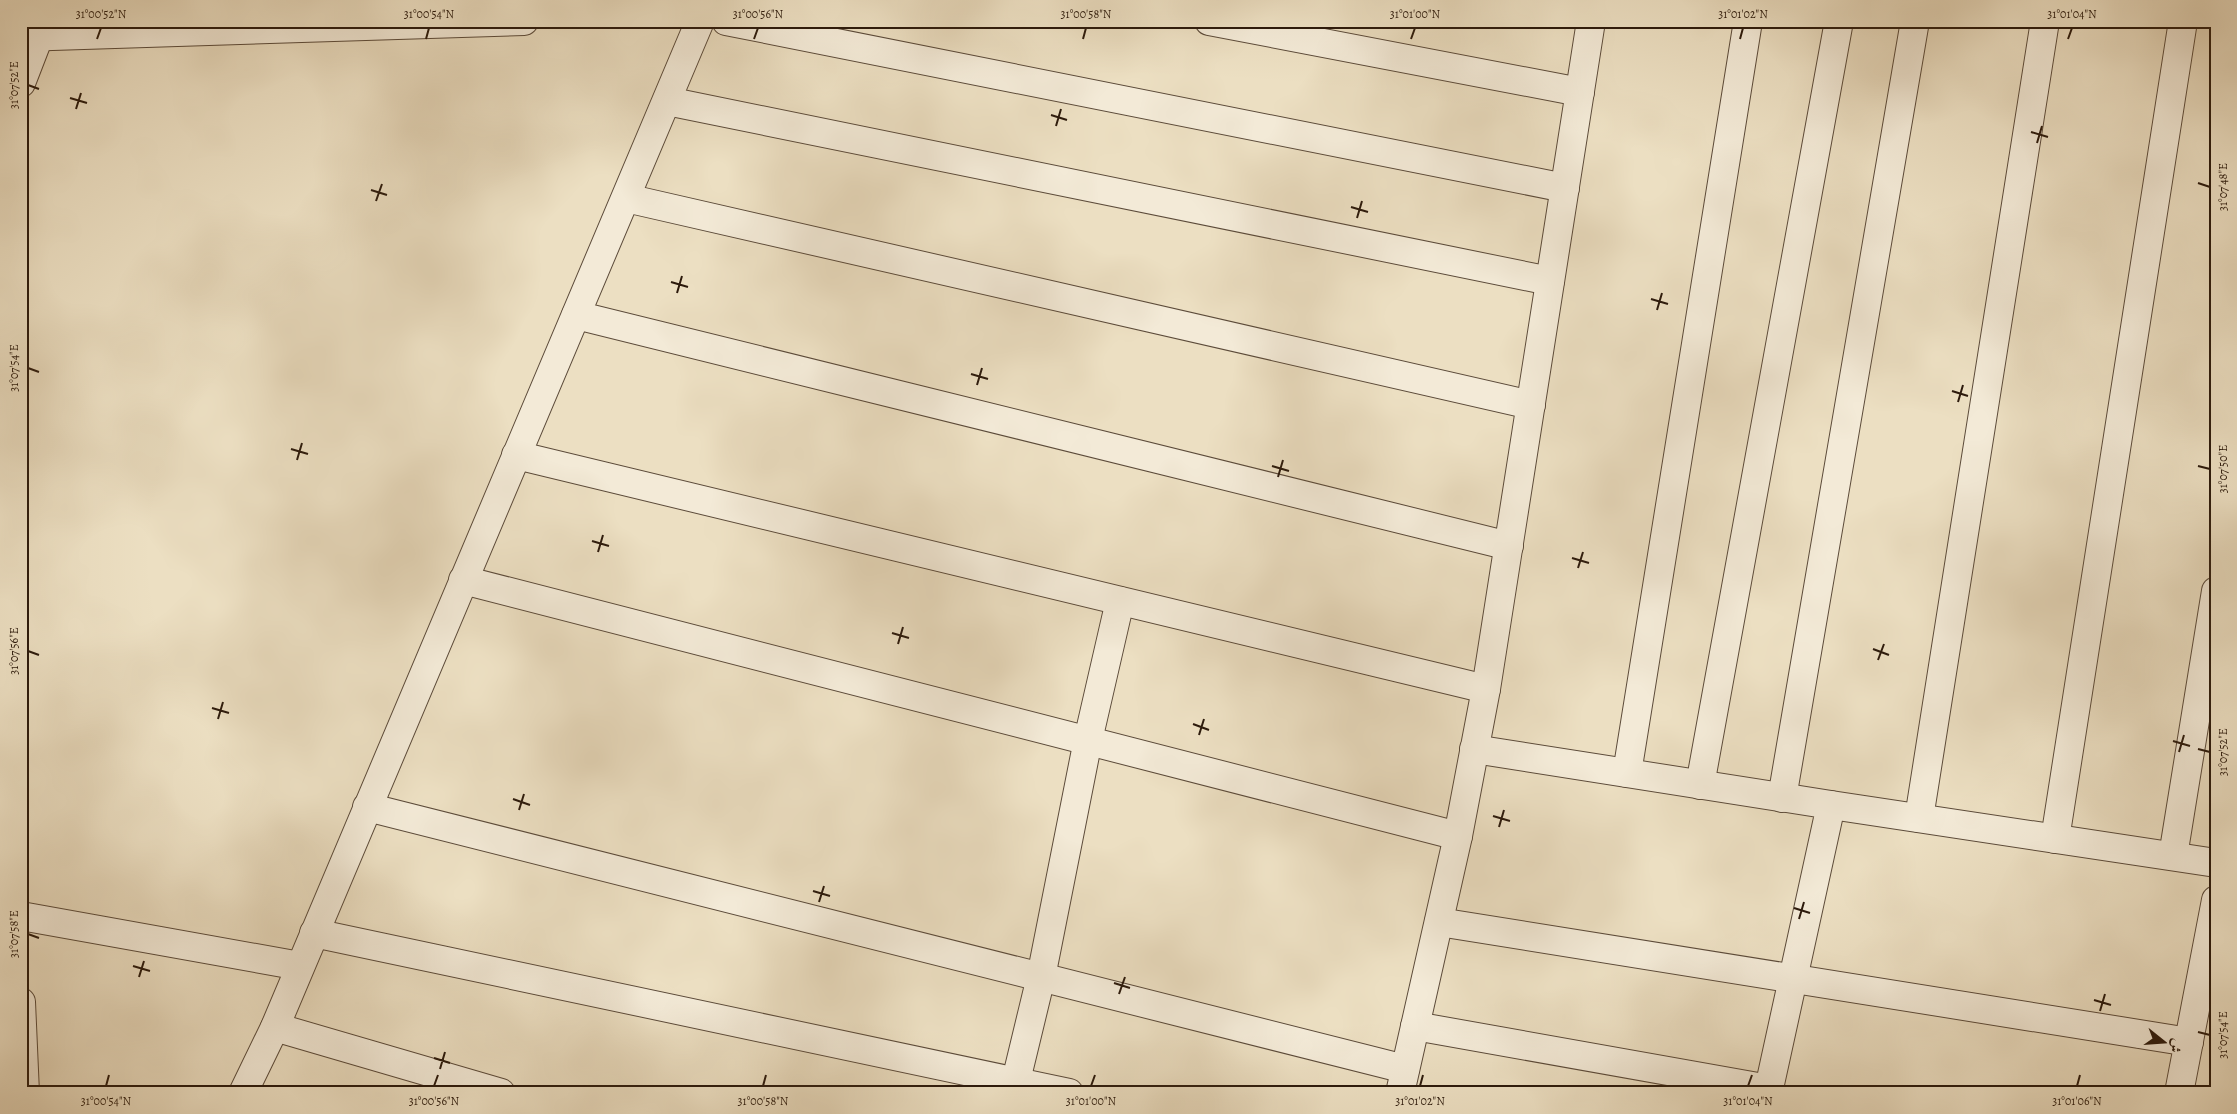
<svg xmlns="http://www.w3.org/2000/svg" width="2237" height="1114" font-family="Alegreya,Amiri,serif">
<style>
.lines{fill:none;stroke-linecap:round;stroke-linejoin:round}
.minor-casing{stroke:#5c4b3a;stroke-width:30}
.minor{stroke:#f3ead7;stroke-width:28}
.ticks{fill:none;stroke:#2c1a0c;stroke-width:2}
.neatline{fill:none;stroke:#2c1a0c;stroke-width:2}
.ticks-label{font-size:12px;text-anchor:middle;fill:#2c1a0c}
</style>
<rect width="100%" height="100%" fill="#ecdfc2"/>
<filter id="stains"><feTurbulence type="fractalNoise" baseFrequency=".004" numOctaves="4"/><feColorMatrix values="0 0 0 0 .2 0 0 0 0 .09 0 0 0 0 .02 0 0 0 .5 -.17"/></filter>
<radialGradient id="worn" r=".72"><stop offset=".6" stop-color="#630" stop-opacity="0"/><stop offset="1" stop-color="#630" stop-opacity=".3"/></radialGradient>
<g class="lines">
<g class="minor-casing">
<g id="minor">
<path d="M726 21 1565 188"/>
<path d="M1209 21 1580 92"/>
<path d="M21 37 524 21"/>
<path d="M21 83 45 21"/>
<path d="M667 101 1550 281"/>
<path d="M626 198 1531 405"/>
<path d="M576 315 1509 546"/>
<path d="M516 455 1486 689"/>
<path d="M463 580 1458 836"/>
<path d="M1474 749 1831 805 1768 1093"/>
<path d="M1627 773 1748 21"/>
<path d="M1700 785 1839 21"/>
<path d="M1782 798 1915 21"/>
<path d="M1831 805 2216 863"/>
<path d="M367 807 1405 1069"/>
<path d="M1919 818 2045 21"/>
<path d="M2055 839 2183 21"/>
<path d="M2173 856 2216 591"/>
<path d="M21 916 300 966"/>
<path d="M1439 922 2189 1042"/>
<path d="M314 933 1069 1093"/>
<path d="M21 1002 25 1093"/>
<path d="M1415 1026 1769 1089"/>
<path d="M275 1027 501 1093"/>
<path d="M243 1093 275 1027 700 21"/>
<path d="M1013 1093 1041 977 1088 740 1120 601"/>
<path d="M1400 1093 1458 836 1486 689 1591 21"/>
<path d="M2179 1093 2216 900"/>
</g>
</g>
<use href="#minor" class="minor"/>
</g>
<path class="ticks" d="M97 39 101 28M426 39 429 28M754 39 758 28M1083 39 1086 28M1411 39 1415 28M1740 39 1743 28M2068 39 2072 28M28 85 39 89M70 98 87 103M76 109 81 93M1051 115 1067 120M1056 126 1061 109M2031 132 2048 137M2037 143 2042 126M2198 183 2210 187M371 190 387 195M376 201 382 184M1351 207 1368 212M1357 218 1362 201M671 282 688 287M677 293 682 276M1651 299 1668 304M1657 310 1662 293M28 368 39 372M971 374 988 379M977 385 982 368M1952 391 1968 396M1958 402 1963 385M291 449 308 454M297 460 302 443M1272 466 1289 471M2198 466 2210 469M1278 477 1283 460M592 541 609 546M598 552 603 535M1572 558 1589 563M1578 568 1583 552M892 633 909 638M898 644 903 627M1873 649 1889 655M28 651 39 655M1878 660 1884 644M212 708 229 713M218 719 223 702M1193 724 1209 730M1199 735 1204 719M2173 741 2190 746M2198 749 2210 752M2179 752 2184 735M513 799 530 805M519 810 524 794M1493 816 1510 821M1499 827 1504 810M813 891 830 896M819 902 824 886M1794 908 1810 913M1799 919 1804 902M28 934 39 938M133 966 150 971M139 977 144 961M1114 983 1130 988M1119 994 1125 977M2094 1000 2111 1005M2100 1011 2105 994M2198 1032 2210 1035M434 1058 450 1063M440 1069 445 1052M106 1086 109 1075M434 1086 438 1075M763 1086 766 1075M1091 1086 1095 1075M1420 1086 1423 1075M1748 1086 1752 1075M2077 1086 2080 1075"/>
<rect width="2237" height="1114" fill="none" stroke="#ecdfc2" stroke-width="55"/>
<g transform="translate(2164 1042) rotate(107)" stroke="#f3ead7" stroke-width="4" paint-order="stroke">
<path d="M0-4L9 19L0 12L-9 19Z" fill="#2c1a0c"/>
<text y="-8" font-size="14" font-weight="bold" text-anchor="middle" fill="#2c1a0c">ش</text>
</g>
<rect x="28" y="28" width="2182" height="1058" class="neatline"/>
<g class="ticks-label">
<text x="101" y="18">31°00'52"N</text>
<text x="429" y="18">31°00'54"N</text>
<text x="758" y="18">31°00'56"N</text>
<text x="1086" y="18">31°00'58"N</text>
<text x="1415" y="18">31°01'00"N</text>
<text x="1743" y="18">31°01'02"N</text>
<text x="2072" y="18">31°01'04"N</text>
<text transform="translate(14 85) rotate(-90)" y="4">31°07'52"E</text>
<text transform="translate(2223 187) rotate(-90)" y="4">31°07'48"E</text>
<text transform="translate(14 368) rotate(-90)" y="4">31°07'54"E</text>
<text transform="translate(2223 469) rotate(-90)" y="4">31°07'50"E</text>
<text transform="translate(14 651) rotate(-90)" y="4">31°07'56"E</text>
<text transform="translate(2223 752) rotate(-90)" y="4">31°07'52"E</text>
<text transform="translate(14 934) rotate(-90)" y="4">31°07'58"E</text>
<text transform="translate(2223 1035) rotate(-90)" y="4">31°07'54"E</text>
<text x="106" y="1105">31°00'54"N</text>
<text x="434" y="1105">31°00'56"N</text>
<text x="763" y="1105">31°00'58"N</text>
<text x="1091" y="1105">31°01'00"N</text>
<text x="1420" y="1105">31°01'02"N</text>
<text x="1748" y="1105">31°01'04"N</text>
<text x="2077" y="1105">31°01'06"N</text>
</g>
<rect width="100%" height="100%" filter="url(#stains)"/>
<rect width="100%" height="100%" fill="url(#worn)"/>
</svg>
